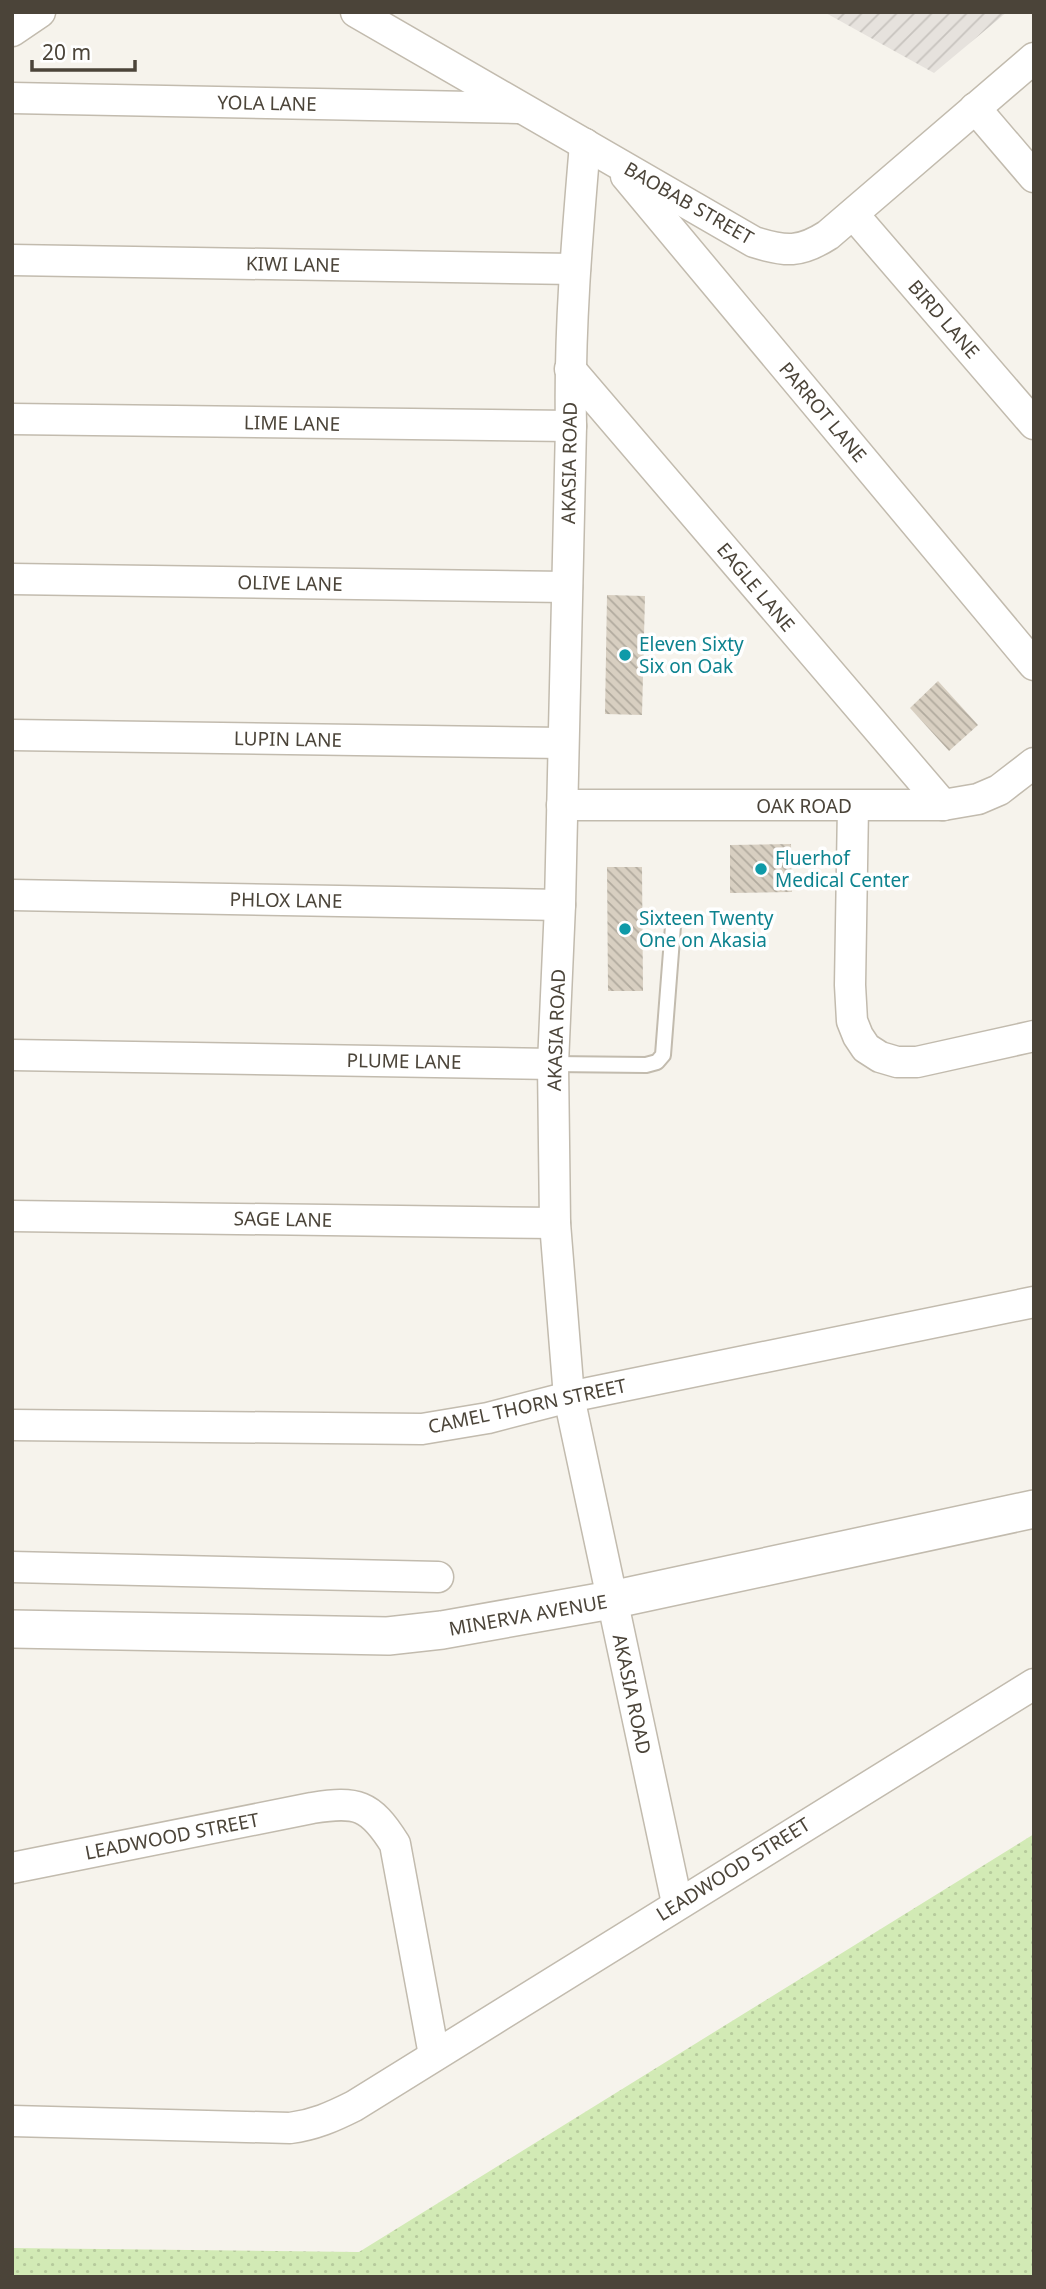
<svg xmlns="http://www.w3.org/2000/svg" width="1046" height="2289" font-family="'Noto Sans',sans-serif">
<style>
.industrial{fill:url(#industrial-furrows)}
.grass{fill:url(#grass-dots)}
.building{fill:url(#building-back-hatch)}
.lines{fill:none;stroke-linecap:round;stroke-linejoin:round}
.service-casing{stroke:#c2bbae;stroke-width:18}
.minor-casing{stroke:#c2bbae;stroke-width:33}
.tertiary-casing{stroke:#c2bbae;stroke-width:40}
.service{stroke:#fff;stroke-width:14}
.minor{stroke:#fff;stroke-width:30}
.tertiary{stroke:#fff;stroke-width:37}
.culture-dot{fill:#0f9aa8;stroke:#fff;stroke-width:2.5}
.labels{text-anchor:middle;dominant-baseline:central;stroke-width:7;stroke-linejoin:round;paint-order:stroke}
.street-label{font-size:19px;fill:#4b4439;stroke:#fff}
.culture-label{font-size:19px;fill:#0d838f;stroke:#fff;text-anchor:start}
</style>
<defs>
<pattern id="industrial-furrows" width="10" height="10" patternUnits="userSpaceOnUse" patternTransform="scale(1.75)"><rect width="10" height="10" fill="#e6e2dd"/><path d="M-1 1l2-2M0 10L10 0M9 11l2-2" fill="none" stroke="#c7c3be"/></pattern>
<pattern id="grass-dots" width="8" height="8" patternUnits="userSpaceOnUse" patternTransform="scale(1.75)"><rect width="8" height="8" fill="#d2eab5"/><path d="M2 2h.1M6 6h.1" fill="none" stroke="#b6ca9c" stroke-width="1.8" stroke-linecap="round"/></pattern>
<pattern id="building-back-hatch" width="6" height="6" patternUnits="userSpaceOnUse" patternTransform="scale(1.75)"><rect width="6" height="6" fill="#d8cfc1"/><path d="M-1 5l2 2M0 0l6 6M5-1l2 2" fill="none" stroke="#b1aa9e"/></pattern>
</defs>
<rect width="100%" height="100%" fill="#f6f3ec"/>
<path class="industrial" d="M824 12H1007L934 73Z"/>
<path class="grass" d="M1034 1834V2277H12V2248L359 2252Z"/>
<g class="building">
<path d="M607 595 645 596 642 715 605 714Z"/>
<path d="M938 681 978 725 949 751 910 708Z"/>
<path d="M791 844 792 892 730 893V845Z"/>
<path d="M607 867H642L643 991H608Z"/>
</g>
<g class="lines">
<g class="service-casing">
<path id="service" d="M553 1064 646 1065 657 1062 663 1055 673 926"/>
</g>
<g class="minor-casing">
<g id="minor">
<path d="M356 12 754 242C786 252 800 253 828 235L1034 58"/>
<path d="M12 31 40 12"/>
<path d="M12 98 518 108"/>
<path d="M975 108 1034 177"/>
<path d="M585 144C577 238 569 332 571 426L560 905 553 1064 555 1223 569 1397 677 1903"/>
<path d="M626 176 1034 665"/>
<path d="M853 214 1034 424"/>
<path d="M12 260 575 269"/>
<path d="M570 369 943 805"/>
<path d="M12 419 571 426"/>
<path d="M12 579 567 587"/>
<path d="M12 735 563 743"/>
<path d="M562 805H943L978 799 999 790 1034 763"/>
<path d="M853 806 850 985 852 1021 858 1036 866 1048 880 1057 897 1062H917L1034 1036"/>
<path d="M12 895 560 905"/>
<path d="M12 1055 553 1064"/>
<path d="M12 1216 555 1223"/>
<path d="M12 1425 422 1429 488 1418 569 1397 1034 1302"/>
<path d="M12 1567 438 1577"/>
<path d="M12 1868 312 1808C357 1801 370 1804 395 1844L434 2055"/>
<path d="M12 2121 290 2128C314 2125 332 2117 354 2106L1034 1684"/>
</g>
</g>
<g class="tertiary-casing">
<path id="tertiary" d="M12 1629 388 1636 442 1630 611 1600 1034 1509"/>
</g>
<use href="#service" class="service"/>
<use href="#minor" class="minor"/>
<use href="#tertiary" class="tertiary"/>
</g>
<g class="culture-dot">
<circle cx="625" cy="655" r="7"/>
<circle cx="761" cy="869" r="7"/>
<circle cx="625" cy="929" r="7"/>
</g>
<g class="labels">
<g class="street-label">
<text transform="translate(267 103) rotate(1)">YOLA LANE</text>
<text transform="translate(689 203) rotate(30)">BAOBAB STREET</text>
<text transform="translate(293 264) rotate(1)">KIWI LANE</text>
<text transform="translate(944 319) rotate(49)">BIRD LANE</text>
<text transform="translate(823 412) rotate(50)">PARROT LANE</text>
<text transform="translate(292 423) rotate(1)">LIME LANE</text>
<text transform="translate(569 463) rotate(-89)">AKASIA ROAD</text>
<text transform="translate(290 583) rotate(1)">OLIVE LANE</text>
<text transform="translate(756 587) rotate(50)">EAGLE LANE</text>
<text transform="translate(288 739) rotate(1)">LUPIN LANE</text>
<text x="804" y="806">OAK ROAD</text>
<text transform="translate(286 900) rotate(1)">PHLOX LANE</text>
<text transform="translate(556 1030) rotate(-88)">AKASIA ROAD</text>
<text transform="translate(404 1061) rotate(1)">PLUME LANE</text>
<text transform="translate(283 1219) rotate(1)">SAGE LANE</text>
<text transform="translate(527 1406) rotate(-12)">CAMEL THORN STREET</text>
<text transform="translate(528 1615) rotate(-10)">MINERVA AVENUE</text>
<text transform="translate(632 1694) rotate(78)">AKASIA ROAD</text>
<text transform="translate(172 1836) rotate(-11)">LEADWOOD STREET</text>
<text transform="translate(733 1869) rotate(-32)">LEADWOOD STREET</text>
</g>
<g class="culture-label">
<text x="639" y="644">Eleven Sixty<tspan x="639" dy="22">Six on Oak</tspan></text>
<text x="775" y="858">Fluerhof<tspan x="775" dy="22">Medical Center</tspan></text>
<text x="639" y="918">Sixteen Twenty<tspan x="639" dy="22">One on Akasia</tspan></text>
</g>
</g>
<rect width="1046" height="2289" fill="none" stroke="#4b4439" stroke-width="28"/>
<path d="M32 60v10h103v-10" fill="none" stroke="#4b4439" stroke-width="3.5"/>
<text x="42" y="60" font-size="21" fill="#4b4439" stroke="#ffffff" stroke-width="5" paint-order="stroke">20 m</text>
</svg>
